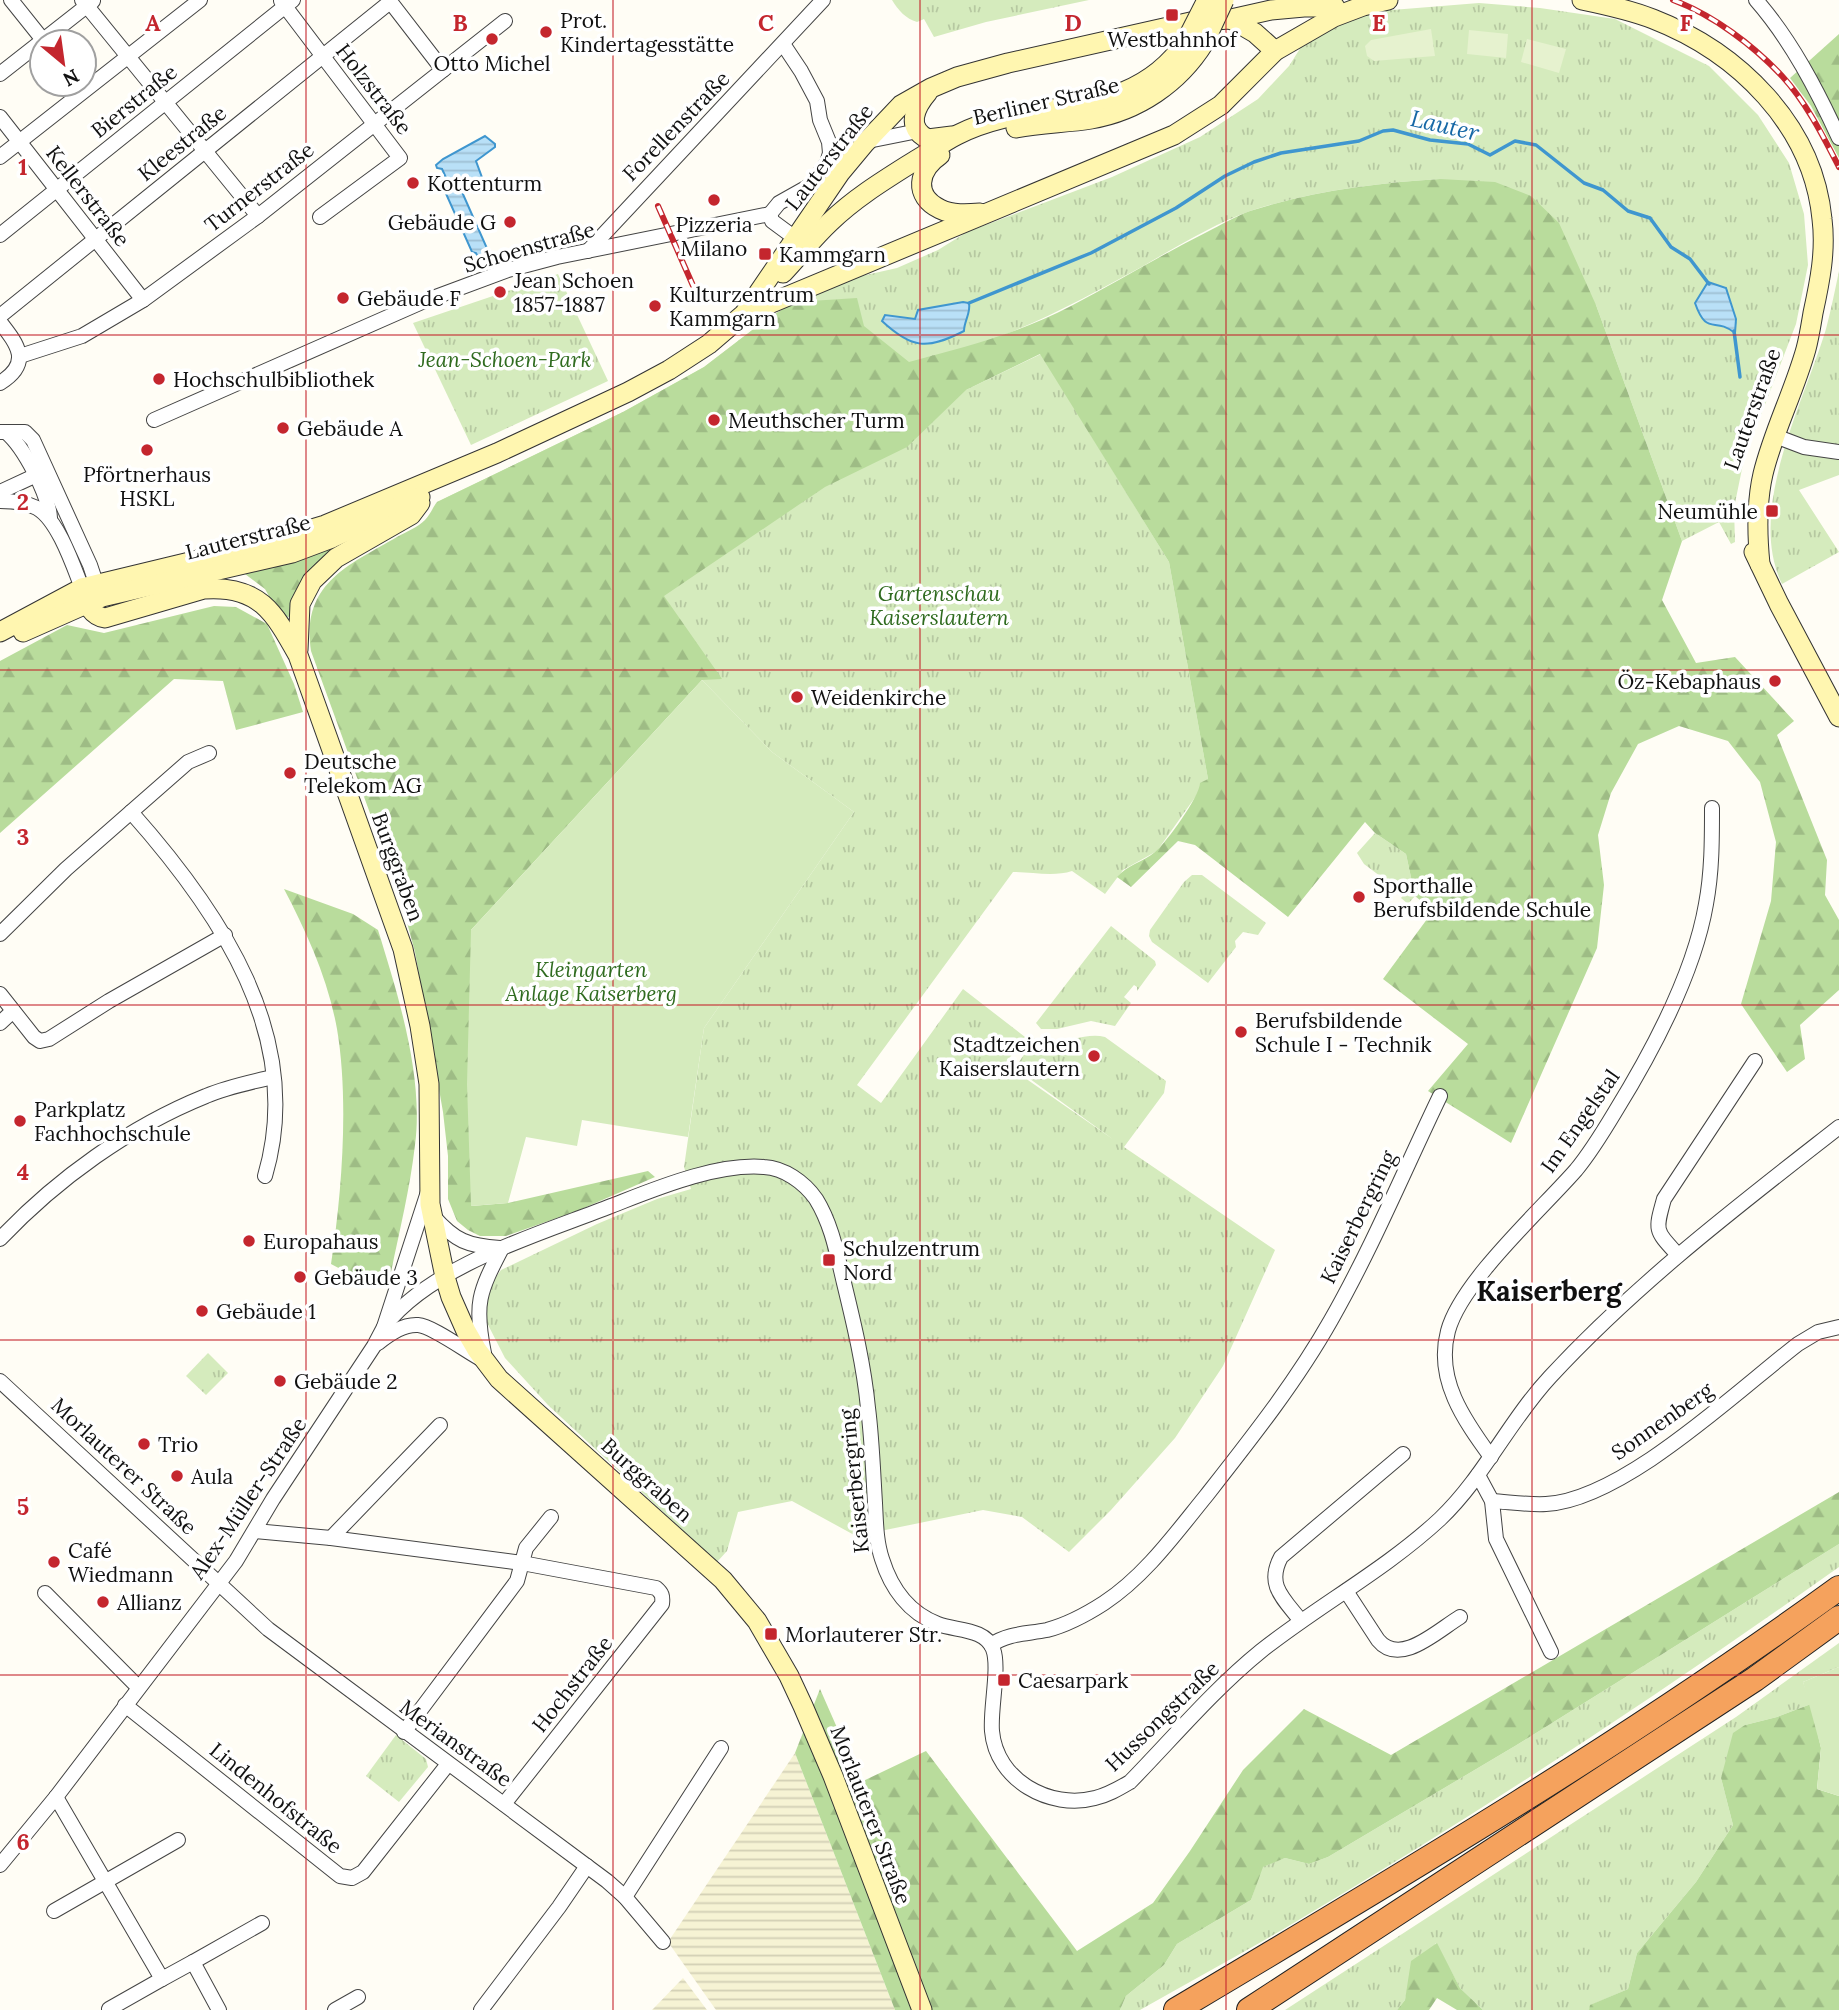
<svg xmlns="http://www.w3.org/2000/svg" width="1839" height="2010" font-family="Lora,serif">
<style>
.farmland{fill:url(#farmland-rules)}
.grass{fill:url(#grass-tufts)}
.forest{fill:url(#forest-firs)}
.garden{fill:#d5ebbd}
.pitch{fill:#e6f2cf}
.water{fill:url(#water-rules);stroke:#3f96cf;stroke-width:2}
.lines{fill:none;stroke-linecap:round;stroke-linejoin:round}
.stream{stroke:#3f96cf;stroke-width:3.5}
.street-casing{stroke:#444;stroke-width:16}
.secondary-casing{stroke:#333;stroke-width:21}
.highway-casing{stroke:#222;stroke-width:26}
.street{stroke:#fff;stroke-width:14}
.secondary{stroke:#fff6b0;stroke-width:19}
.highway{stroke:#f5a25d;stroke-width:24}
.rail-casing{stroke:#c4262e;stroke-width:6}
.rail{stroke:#fff;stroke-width:3.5;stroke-dasharray:10;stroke-linecap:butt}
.secondary-bridge-casing{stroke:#333;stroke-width:21;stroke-linecap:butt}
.secondary-bridge{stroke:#fff6b0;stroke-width:19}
.grid{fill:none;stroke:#c4262e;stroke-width:2;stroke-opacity:0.55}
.poi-dot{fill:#c4262e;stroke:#fff;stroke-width:2.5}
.labels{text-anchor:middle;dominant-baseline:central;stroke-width:7;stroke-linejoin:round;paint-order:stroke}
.poi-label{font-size:21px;fill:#111;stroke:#fff;text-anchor:start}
.street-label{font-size:21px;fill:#111;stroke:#fff}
.park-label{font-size:21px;font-style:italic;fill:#2f6b1f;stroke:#fff}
.water-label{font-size:23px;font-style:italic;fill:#1768a6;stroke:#fff}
.district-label{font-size:28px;font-weight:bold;fill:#111;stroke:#fff}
.grid-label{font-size:23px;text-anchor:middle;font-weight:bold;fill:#c4262e;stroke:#fff;stroke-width:7;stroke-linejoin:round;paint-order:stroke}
</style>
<defs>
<pattern id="farmland-rules" width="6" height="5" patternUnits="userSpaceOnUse" patternTransform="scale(1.75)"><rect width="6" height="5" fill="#f6f3d4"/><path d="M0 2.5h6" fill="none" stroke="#d2cfb5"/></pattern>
<pattern id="grass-tufts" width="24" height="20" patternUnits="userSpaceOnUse" patternTransform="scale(1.75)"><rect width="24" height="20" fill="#d5ebbd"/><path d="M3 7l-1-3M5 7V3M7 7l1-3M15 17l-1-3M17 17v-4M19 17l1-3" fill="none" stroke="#b6c8a1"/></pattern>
<pattern id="forest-firs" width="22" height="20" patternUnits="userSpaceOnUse" patternTransform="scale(1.75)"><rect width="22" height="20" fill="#b9dc9c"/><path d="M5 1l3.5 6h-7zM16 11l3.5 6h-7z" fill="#9ebc85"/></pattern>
<pattern id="water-rules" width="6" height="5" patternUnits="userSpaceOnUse" patternTransform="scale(1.75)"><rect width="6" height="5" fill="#b9e0f7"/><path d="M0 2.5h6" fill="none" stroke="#9ebfd3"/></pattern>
</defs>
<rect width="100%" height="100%" fill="#fffdf5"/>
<g class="farmland">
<path d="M795 1753 895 2010H716L668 1942Z"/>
<path d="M683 1978 707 2010H652Z"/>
</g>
<g class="grass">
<path d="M892 0H1089L986 22 934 37 924 19 917 22C906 19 898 10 892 0Z"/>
<path d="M1479 3 1540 8 1615 19 1709 66 1758 115 1789 163 1804 214 1808 265 1796 324 1744 459 1734 508 1735 542 1731 544 1719 522 1682 541 1596 305 1440 179C1376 183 1311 191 1250 211 1216 223 1176 247 1145 265 1094 293 1045 320 991 340L966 390 1041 354 1169 562 1208 779 1157 851 1123 870 1105 894 1072 871C1054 877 1032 872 1013 872L857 1085 881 1103 963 989 1025 1037 1005 1064 1114 1140 1015 1068 1035 1038C1057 1050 1082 1031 1105 1037L1166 1081 1164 1093 1124 1147 1275 1250 1223 1366 1175 1438 1111 1510 1069 1552 1022 1517 983 1510 856 1536 792 1501 738 1512 727 1551 717 1562 548 1405 505 1358 484 1317 485 1293 501 1270 597 1224 657 1199 691 1189 684 1167 704 1028 854 812 772 752 702 680 437 502 623 412 704 367 768 318 795 302 857 277 897 268 938 250 967 232 1112 177 1200 137 1258 99 1289 66 1301 47 1333 24 1383 9 1392 10Z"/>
<path d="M1839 271V475L1799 490 1839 552 1782 584C1746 510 1804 402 1826 329 1831 310 1835 290 1839 271Z"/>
<path d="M558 274 608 381 471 445 413 323Z"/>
<path d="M1375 833 1406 854 1415 896 1408 904 1401 898 1404 894 1364 864 1357 853Z"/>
<path d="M1192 875H1202L1266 923 1258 935 1243 932 1235 941 1236 947 1208 983 1152 942 1149 936 1150 930 1184 882Z"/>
<path d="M1111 926 1155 961 1156 965 1137 991V987L1134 985 1124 997 1131 1003 1115 1026 1091 1021 1057 1029H1041L1036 1023Z"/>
<path d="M208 1353 228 1373 206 1395 186 1376Z"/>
<path d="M1839 1544V1567C1663 1692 1483 1811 1297 1921 1245 1952 1192 1980 1140 2010H1120L1126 1996 1164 1965 1177 1944 1251 1900 1262 1867 1285 1858 1309 1864 1328 1857 1515 1746Z"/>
<path d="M1839 1643V1667L1803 1682 1811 1704 1777 1717 1745 1725 1721 1778 1733 1825 1696 1882 1637 1953 1628 1989 1591 2005 1589 2010H1483L1460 1988 1436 1943 1408 1987 1405 2000 1397 2010H1285L1736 1717Z"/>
<path d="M396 1735 426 1759 428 1767 399 1802 366 1776Z"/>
</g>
<g class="forest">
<path d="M1839 34V158L1811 106 1790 78Z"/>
<path d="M1440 179 1495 182 1531 196 1559 223 1596 305 1682 541 1662 600 1696 663 1735 657 1794 721 1777 735 1827 860 1825 895 1839 920V990L1800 1025 1805 1059 1787 1072 1741 1004 1771 901 1776 842 1760 782 1728 741 1679 726 1638 744 1611 793 1598 835 1604 885 1597 948 1511 1143 1428 1091 1468 1044 1383 979 1433 911 1415 896 1406 854 1375 833 1365 822 1288 917 1195 845 1178 841 1131 887 1117 877C1127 865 1143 862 1155 852 1166 843 1200 796 1200 783L1208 779 1169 562 1040 354 966 390 907 447 825 487 664 596 722 679 702 680 471 930V1206L508 1203 648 1171 655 1177 577 1211 506 1236H480L468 1230 457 1221 448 1199V1156L443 1112 415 952 399 893 311 651C301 584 347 566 397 537 406 532 418 527 425 520 430 515 433 507 437 502L623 412 704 367 768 318 795 302 857 298 864 326 909 362C965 347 1020 333 1071 306 1117 282 1161 255 1207 232 1221 225 1236 216 1250 211 1312 191 1376 183 1440 179Z"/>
<path d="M358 538 290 617 280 616 265 589 245 574 304 559Z"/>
<path d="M214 606 236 607 267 624 294 684 303 712 236 730 223 681 174 679 0 833V661L67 625 104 633Z"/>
<path d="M284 889 353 914 378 930C398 995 424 1076 415 1145 410 1189 399 1233 390 1277L348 1273 331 1264C342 1193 349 1099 337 1029 328 979 307 933 284 889Z"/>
<path d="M1839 1492V1544L1515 1746 1328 1857 1309 1864 1285 1858 1263 1867 1251 1900 1177 1944 1164 1965 1126 1996 1120 2010H895L795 1753 820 1689 861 1782 926 1751 1077 1951 1153 1903 1190 1851 1243 1770 1304 1709 1391 1755Z"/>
<path d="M1811 1704 1821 1748 1817 1789 1839 1796V2010H1589L1590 2005 1628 1989 1637 1953 1696 1882 1733 1825 1721 1778 1733 1733 1745 1725 1777 1717Z"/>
<path d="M1437 1943 1460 1988 1483 2010H1457L1437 1998 1429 2010H1397L1405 2000 1411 1961Z"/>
</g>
<g class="garden">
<path d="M702 680 772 752 854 812 704 1028 688 1137 582 1120 577 1146 526 1137 508 1203 471 1206 467 1084 471 930Z"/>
<path d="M1839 1667V1796L1817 1789 1821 1748 1803 1682Z"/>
</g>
<g class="pitch">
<path d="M1431 29 1435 56 1374 61 1367 56 1365 46 1371 40Z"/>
<path d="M1469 30 1508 34 1506 58 1467 54Z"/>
<path d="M1527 39 1566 49 1559 73 1521 62Z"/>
</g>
<g class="water">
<path d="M485 136 495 144V147L476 161 484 183 462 192 493 262 483 267 476 253 472 252 443 187 449 184 442 169 437 168 436 165 443 159Z"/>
<path d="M1708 282 1726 288 1736 319 1735 333C1714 316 1707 337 1695 303Z"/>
<path d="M963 302 969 303C971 313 964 321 964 331 927 350 912 349 882 321L885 315 915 319 918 310Z"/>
</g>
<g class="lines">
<g class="stream">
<path d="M969 303 1091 253 1176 208 1225 176 1254 162 1281 153 1359 141 1383 131 1393 130 1430 140 1468 144 1490 155 1515 141 1536 145 1584 183 1603 190 1628 211 1650 218 1671 247 1690 259 1709 284"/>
<path d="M1734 331 1740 377"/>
</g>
<g class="street-casing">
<g id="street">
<path d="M11 0 43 40"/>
<path d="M82 0 258 216"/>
<path d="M389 0 443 70"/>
<path d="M1756 0C1791 40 1817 90 1839 138"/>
<path d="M281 1 400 158 320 217"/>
<path d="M0 74 93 1"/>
<path d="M0 117 143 300"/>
<path d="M868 141 918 131"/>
<path d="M0 157 200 0"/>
<path d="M770 214 779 203 811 185 827 163 830 153 829 142 820 120 817 101 801 71 783 44"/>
<path d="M770 214 772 221 795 238"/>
<path d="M0 235 293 0"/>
<path d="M588 251 823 0"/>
<path d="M0 316 390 2"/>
<path d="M0 322C18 345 32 363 0 383"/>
<path d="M20 356 82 336 143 300 258 216 505 21"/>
<path d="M154 420 422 302 508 270 557 257 770 214"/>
<path d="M0 432H25L33 440 90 565 96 583"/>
<path d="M6 432C24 447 49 495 50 518"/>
<path d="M1775 436 1804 447 1839 452"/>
<path d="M0 492 43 472"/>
<path d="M0 501C13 501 26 502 37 508 58 520 73 565 82 588"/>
<path d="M131 812C219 911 306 1037 265 1176"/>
<path d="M0 934 66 869 188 762 209 753"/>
<path d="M0 994 34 1037 40 1041 49 1039 109 1001 225 935"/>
<path d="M0 1023 13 1011"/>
<path d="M433 1216C455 1241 468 1246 500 1248"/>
<path d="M0 1239C57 1179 129 1127 206 1096 227 1087 251 1082 273 1077"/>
<path d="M1677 1254C1655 1230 1655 1231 1664 1199L1755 1061"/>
<path d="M384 1327C431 1265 540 1234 611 1206 655 1189 716 1163 764 1167 784 1168 804 1182 816 1199 832 1225 837 1254 844 1283 854 1324 864 1366 868 1408 872 1439 873 1471 875 1503 876 1522 876 1541 882 1559 891 1588 909 1613 938 1624 956 1631 985 1628 993 1649 1000 1667 990 1709 992 1731 996 1780 1050 1810 1095 1798 1108 1795 1118 1789 1130 1782 1173 1738 1213 1690 1261 1651 1319 1605 1385 1570 1440 1519 1484 1477 1509 1421 1550 1377 1638 1282 1738 1206 1839 1127"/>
<path d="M378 1343C389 1334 403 1324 418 1325 432 1326 466 1351 481 1359"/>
<path d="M484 1353C474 1304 479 1292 502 1248"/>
<path d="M0 1381 268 1629 607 1881 625 1897 663 1942"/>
<path d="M1491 1457C1464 1420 1435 1379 1448 1331 1461 1282 1541 1210 1576 1170 1591 1152 1603 1132 1615 1112 1652 1052 1694 974 1706 904 1712 872 1712 840 1712 808"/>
<path d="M1478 1475 1492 1501 1496 1539 1551 1652"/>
<path d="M1492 1501C1509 1502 1528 1505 1546 1504 1623 1500 1737 1391 1798 1344L1818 1332 1839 1327"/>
<path d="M255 1531 331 1538 522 1563 656 1588C662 1593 663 1596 662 1604L504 1804"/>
<path d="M331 1538 440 1425"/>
<path d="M1346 1591 1378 1640C1400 1667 1437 1631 1460 1617"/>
<path d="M45 1593 138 1687"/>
<path d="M1301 1621C1283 1598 1266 1585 1281 1557L1403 1454"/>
<path d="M991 1645C1008 1633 1027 1634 1047 1630 1066 1625 1087 1614 1104 1603 1145 1576 1175 1534 1206 1496 1250 1440 1296 1382 1331 1320 1372 1248 1404 1171 1440 1096"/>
<path d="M125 1705 340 1876 352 1878 363 1872 448 1764"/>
<path d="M404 1732 517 1581 526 1548 551 1517"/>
<path d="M56 1797 162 1979 193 1962 219 2010"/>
<path d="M0 1865 56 1797 236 1561 273 1499 374 1346 384 1327 428 1192"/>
<path d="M625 1897 721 1748"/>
<path d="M54 1911 178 1840"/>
<path d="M193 1962 262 1923"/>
<path d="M109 2009 162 1979"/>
<path d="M335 2010 358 1997"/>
<path d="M481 2010 559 1907 587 1866"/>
</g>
</g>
<g class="secondary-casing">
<g id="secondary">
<path d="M1582 0C1606 5 1630 10 1653 19 1738 52 1813 125 1822 219 1826 251 1820 281 1813 313 1811 325 1809 338 1806 349 1794 392 1773 432 1763 474 1756 504 1757 534 1760 564"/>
<path d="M1231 19 1255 33 1275 51"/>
<path d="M928 92C915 107 905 128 928 139L952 136"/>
<path d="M1016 128C1041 123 1066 123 1091 119 1138 111 1179 83 1204 43"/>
<path d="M940 155C918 170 913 196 940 209 952 215 967 214 980 213"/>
<path d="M783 273C799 256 813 238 830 222 856 197 886 179 916 160 930 152 943 142 957 135 1035 95 1130 124 1186 41"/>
<path d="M745 314 1174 135 1221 105 1275 51 1334 17 1363 6 1388 0"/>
<path d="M1754 552 1779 604 1839 717"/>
<path d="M82 588C87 602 89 615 105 618L204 589C259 585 274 612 298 655L403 949 420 1026 429 1084 430 1204 445 1277 451 1297 466 1331 477 1350 499 1379 723 1580 757 1621 789 1676 803 1706 833 1776 922 2010"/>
<path d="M0 632 82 588 252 547 325 525 497 453 628 392 669 370 709 344 744 314 840 173 865 143 901 105 931 88 957 77 1008 63 1195 21 1231 19 1271 10 1304 7H1335"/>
<path d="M23 632 102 597 292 553 332 538 420 497"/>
<path d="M298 650 300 604 312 581 336 558 411 515 420 503"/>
</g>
</g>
<g class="highway-casing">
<g id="highway">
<path d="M1176 2010C1401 1876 1627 1742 1839 1588"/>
<path d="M1249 2010 1755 1679 1839 1618"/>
</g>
</g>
<use href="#street" class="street"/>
<use href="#secondary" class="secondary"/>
<use href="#highway" class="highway"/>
<g class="rail-casing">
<g id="rail">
<path d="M1673 0C1713 15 1753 45 1782 76 1806 102 1823 136 1839 167"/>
<path d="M658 206 698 297"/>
</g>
</g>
<use href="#rail" class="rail"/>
<g class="secondary-bridge-casing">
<g id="secondary-bridge">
<path d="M1186 41 1207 0"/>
<path d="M1204 43 1224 0"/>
</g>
</g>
<use href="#secondary-bridge" class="secondary-bridge"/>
</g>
<path class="grid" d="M306 0V2010M613 0V2010M920 0V2010M1226 0V2010M1532 0V2010M0 335H1839M0 670H1839M0 1005H1839M0 1340H1839M0 1675H1839"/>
<g class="poi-dot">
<rect x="1165" y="8" width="14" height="14" rx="3.5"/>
<circle cx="546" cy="32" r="7"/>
<circle cx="492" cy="39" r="7"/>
<circle cx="413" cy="183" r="7"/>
<circle cx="714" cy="200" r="7"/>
<circle cx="510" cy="222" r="7"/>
<rect x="758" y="247" width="14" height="14" rx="3.5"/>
<circle cx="500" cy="292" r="7"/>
<circle cx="343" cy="298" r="7"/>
<circle cx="655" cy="306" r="7"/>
<circle cx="159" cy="379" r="7"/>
<circle cx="714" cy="420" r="7"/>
<circle cx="283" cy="428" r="7"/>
<circle cx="147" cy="450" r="7"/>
<rect x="1765" y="504" width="14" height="14" rx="3.5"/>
<circle cx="1775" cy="681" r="7"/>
<circle cx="797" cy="697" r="7"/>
<circle cx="290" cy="773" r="7"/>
<circle cx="1359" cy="897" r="7"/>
<circle cx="1241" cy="1032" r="7"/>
<circle cx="1094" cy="1056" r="7"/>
<circle cx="20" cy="1121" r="7"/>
<circle cx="249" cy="1241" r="7"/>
<rect x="822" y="1253" width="14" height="14" rx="3.5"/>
<circle cx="300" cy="1277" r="7"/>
<circle cx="202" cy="1311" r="7"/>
<circle cx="280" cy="1381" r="7"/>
<circle cx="144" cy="1444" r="7"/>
<circle cx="177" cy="1476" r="7"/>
<circle cx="54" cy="1562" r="7"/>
<circle cx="103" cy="1602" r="7"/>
<rect x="764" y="1627" width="14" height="14" rx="3.5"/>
<rect x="997" y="1673" width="14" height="14" rx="3.5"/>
</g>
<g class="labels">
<g class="poi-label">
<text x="560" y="20">Prot.<tspan x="560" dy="24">Kindertagesstätte</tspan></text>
<text x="1172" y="39" text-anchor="middle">Westbahnhof</text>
<text x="492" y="63" text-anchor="middle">Otto Michel</text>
<text x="427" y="183">Kottenturm</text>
<text x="496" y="222" text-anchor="end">Gebäude G</text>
<text x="714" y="224" text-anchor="middle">Pizzeria<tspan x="714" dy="24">Milano</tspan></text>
<text x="779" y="254">Kammgarn</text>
<text x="514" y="280">Jean Schoen<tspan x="514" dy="24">1857-1887</tspan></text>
<text x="669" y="294">Kulturzentrum<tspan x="669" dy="24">Kammgarn</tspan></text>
<text x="357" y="298">Gebäude F</text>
<text x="173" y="379">Hochschulbibliothek</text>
<text x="728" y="420">Meuthscher Turm</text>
<text x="297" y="428">Gebäude A</text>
<text x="147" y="474" text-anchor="middle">Pförtnerhaus<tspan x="147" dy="24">HSKL</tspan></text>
<text x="1758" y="511" text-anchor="end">Neumühle</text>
<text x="1761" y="681" text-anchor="end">Öz-Kebaphaus</text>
<text x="811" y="697">Weidenkirche</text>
<text x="304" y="761">Deutsche<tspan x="304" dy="24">Telekom AG</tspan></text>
<text x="1373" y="885">Sporthalle<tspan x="1373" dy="24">Berufsbildende Schule</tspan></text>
<text x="1255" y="1020">Berufsbildende<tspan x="1255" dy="24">Schule I - Technik</tspan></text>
<text x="1080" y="1044" text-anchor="end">Stadtzeichen<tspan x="1080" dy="24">Kaiserslautern</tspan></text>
<text x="34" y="1109">Parkplatz<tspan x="34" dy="24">Fachhochschule</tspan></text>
<text x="263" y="1241">Europahaus</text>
<text x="843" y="1248">Schulzentrum<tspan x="843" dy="24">Nord</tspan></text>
<text x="314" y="1277">Gebäude 3</text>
<text x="216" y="1311">Gebäude 1</text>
<text x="294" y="1381">Gebäude 2</text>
<text x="158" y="1444">Trio</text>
<text x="191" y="1476">Aula</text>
<text x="68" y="1550">Café<tspan x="68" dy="24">Wiedmann</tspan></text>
<text x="117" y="1602">Allianz</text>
<text x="785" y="1634">Morlauterer Str.</text>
<text x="1018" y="1680">Caesarpark</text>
</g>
<g class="street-label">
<text transform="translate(374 89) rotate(52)">Holzstraße</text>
<text transform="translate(134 101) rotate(-39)">Bierstraße</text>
<text transform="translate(1046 101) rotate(-13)">Berliner Straße</text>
<text transform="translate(676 126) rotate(-46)">Forellenstraße</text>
<text transform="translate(182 143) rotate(-39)">Kleestraße</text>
<text transform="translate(829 157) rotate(-52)">Lauterstraße</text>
<text transform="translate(259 187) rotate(-38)">Turnerstraße</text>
<text transform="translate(88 196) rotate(52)">Kellerstraße</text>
<text transform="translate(529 247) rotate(-16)">Schoenstraße</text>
<text transform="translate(1752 409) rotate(-70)">Lauterstraße</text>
<text transform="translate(248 537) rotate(-14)">Lauterstraße</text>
<text transform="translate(398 867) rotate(70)">Burggraben</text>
<text transform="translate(1580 1121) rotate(-55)">Im Engelstal</text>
<text transform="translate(1358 1217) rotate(-64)">Kaiserbergring</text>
<text transform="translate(1662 1421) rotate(-35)">Sonnenberg</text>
<text transform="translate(124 1466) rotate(43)">Morlauterer Straße</text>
<text transform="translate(647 1480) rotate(42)">Burggraben</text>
<text transform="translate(854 1481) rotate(-96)">Kaiserbergring</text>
<text transform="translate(248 1498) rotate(-56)">Alex-Müller-Straße</text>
<text transform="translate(572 1684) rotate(-52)">Hochstraße</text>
<text transform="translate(1162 1716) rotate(-44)">Hussongstraße</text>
<text transform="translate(456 1743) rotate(36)">Merianstraße</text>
<text transform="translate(276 1798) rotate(39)">Lindenhofstraße</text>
<text transform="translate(871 1815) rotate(69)">Morlauterer Straße</text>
</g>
<g class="park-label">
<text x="505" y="359">Jean-Schoen-Park</text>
<text x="939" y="593">Gartenschau<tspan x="939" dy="24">Kaiserslautern</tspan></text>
<text x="591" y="969">Kleingarten<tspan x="591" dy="24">Anlage Kaiserberg</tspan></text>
</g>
<g class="water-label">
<text transform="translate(1445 125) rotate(13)">Lauter</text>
</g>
<g class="district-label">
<text x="1549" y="1291">Kaiserberg</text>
</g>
</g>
<g class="grid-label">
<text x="153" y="31">A</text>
<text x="460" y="31">B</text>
<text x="766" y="31">C</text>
<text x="1073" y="31">D</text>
<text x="1379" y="31">E</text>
<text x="1686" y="31">F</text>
<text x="23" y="175">1</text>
<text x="23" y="510">2</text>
<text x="23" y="845">3</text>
<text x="23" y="1180">4</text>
<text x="23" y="1515">5</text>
<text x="23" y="1850">6</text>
</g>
<g transform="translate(63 63) rotate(151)"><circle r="33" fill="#ffffff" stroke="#a0a0a0" stroke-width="2"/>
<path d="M0-5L12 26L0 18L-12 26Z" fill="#c4262e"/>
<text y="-10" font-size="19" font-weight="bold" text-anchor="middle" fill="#111111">N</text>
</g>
</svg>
